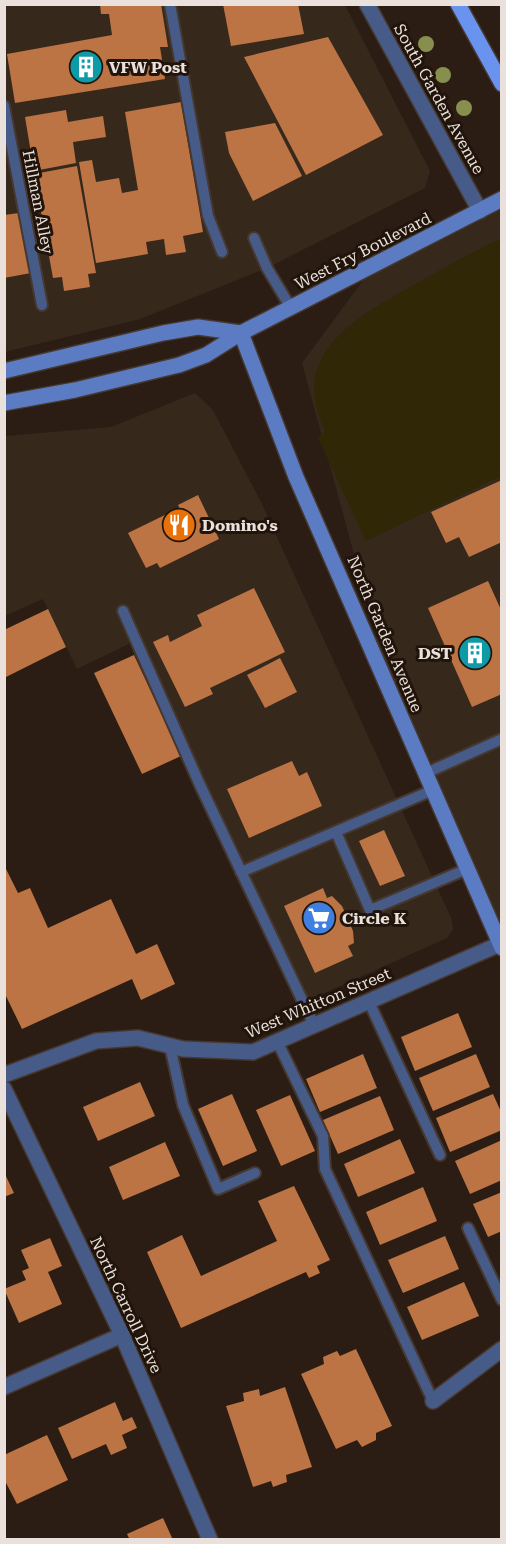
<svg xmlns="http://www.w3.org/2000/svg" width="506" height="1544" font-family="'Roboto Serif',serif">
<style>
.commercial{fill:#37281c}
.sand{fill:#2f2706}
.building{fill:#bc7444}
.lines{fill:none;stroke-linecap:round;stroke-linejoin:round}
.lane-casing{stroke:#463830;stroke-width:14}
.street-casing{stroke:#463830;stroke-width:18}
.secondary-casing{stroke:#463830;stroke-width:18}
.primary-casing{stroke:#463830;stroke-width:18}
.lane{stroke:#465b87;stroke-width:10}
.street{stroke:#465b87;stroke-width:15}
.secondary{stroke:#5b7bc2;stroke-width:15}
.primary{stroke:#6a93f0;stroke-width:15}
.tree{fill:#868f4e}
.labels{text-anchor:middle;dominant-baseline:central;stroke-width:6;stroke-linejoin:round;paint-order:stroke}
.poi-label{font-size:16px;font-weight:bold;fill:#ebe1dc;stroke:#21140b;text-anchor:start}
.street-label{font-size:16px;fill:#ebe1dc;stroke:#21140b}
</style>
<rect width="100%" height="100%" fill="#2b1d14"/>
<g class="commercial">
<path d="M5 5H345L430 171 425 188 267 268 140 319 5 352Z"/>
<path d="M501 199V946L394 701 302 363 373 267Z"/>
<path d="M195 393 213 410 261 502 452 920 453 930 447 938 302 1003 135 641 77 669 43 599 5 616V436L111 427Z"/>
</g>
<path class="sand" d="M501 240V476L366 541 318 438 325 431C288 356 353 319 410 287 437 272 464 257 491 243Z"/>
<g class="building">
<path d="M100 4H161L168 47H160L165 79 15 103 7 54 112 35 109 14H101Z"/>
<path d="M223 4H298L304 34 231 46Z"/>
<path d="M328 37 383 135 306 175 244 57Z"/>
<path d="M181 102 203 232 183 236 186 252 166 255 164 239 146 242 148 254 96 263 79 162 92 160 96 182 119 178 122 193 138 190 125 112Z"/>
<path d="M66 110 68 122 103 116 106 137 73 142 76 163 34 171 25 117Z"/>
<path d="M275 123 302 176 253 201 229 153 225 132Z"/>
<path d="M77 166 96 273 88 274 90 287 64 291 62 277 53 278 34 174Z"/>
<path d="M19 213 31 273 4 278V215Z"/>
<path d="M502 480V542L469 557 459 537 446 543 431 512Z"/>
<path d="M198 495 219 539 160 568 157 563 146 568 128 533 169 513 171 516 181 511 178 505Z"/>
<path d="M488 581 502 612V694L472 707 428 608Z"/>
<path d="M254 588 285 652 210 688 213 694 185 707 153 642 168 635 170 642 202 626 197 615Z"/>
<path d="M48 609 66 647 4 678V630Z"/>
<path d="M134 655 181 756 142 774 94 673Z"/>
<path d="M280 658 297 692 265 708 247 675Z"/>
<path d="M292 761 299 776 307 772 322 806 249 838 227 789Z"/>
<path d="M384 830 405 876 380 886 359 841Z"/>
<path d="M4 865 18 893 30 888 48 928 111 899 136 954 157 944 175 984 141 1000 132 979 22 1029 4 992Z"/>
<path d="M323 888 327 898 332 896 342 906 353 931 354 943 348 946 353 956 315 973 284 906Z"/>
<path d="M458 1013 472 1047 415 1071 401 1037Z"/>
<path d="M363 1054 377 1088 320 1112 306 1079Z"/>
<path d="M476 1054 490 1087 433 1111 419 1078Z"/>
<path d="M140 1082 155 1116 98 1141 83 1107Z"/>
<path d="M232 1094 257 1151 223 1166 198 1109Z"/>
<path d="M493 1094 502 1114V1130L450 1152 436 1118Z"/>
<path d="M290 1095 315 1151 281 1166 256 1110Z"/>
<path d="M380 1096 394 1130 338 1154 323 1120Z"/>
<path d="M400 1139 415 1173 358 1197 344 1164Z"/>
<path d="M502 1140V1180L470 1194 455 1161Z"/>
<path d="M165 1142 180 1176 123 1200 109 1167Z"/>
<path d="M4 1172 14 1193 4 1197Z"/>
<path d="M294 1186 330 1260 317 1266 320 1273 309 1278 306 1272 181 1328 147 1252 182 1235 201 1276 277 1241 258 1201Z"/>
<path d="M423 1187 437 1221 380 1245 366 1212Z"/>
<path d="M502 1192V1231L488 1237 473 1204Z"/>
<path d="M445 1236 459 1269 403 1293 388 1260Z"/>
<path d="M50 1238 62 1266 48 1272 62 1304 19 1323 4 1289 26 1280 22 1271 29 1268 21 1250Z"/>
<path d="M464 1282 479 1316 422 1340 407 1307Z"/>
<path d="M356 1349 392 1426 376 1433V1440L362 1447 357 1440 336 1449 301 1374 324 1364 323 1357 337 1351 340 1356Z"/>
<path d="M285 1387 312 1467 286 1475 287 1482 273 1487 271 1481 253 1487 226 1406 244 1401 243 1393 259 1389 260 1396Z"/>
<path d="M115 1402 123 1421 132 1417 137 1428 122 1435 127 1448 111 1455 106 1444 72 1459 58 1428Z"/>
<path d="M47 1435 68 1480 17 1504 4 1479V1455Z"/>
<path d="M163 1518 173 1540H130L127 1534Z"/>
</g>
<g class="lines">
<g class="lane-casing">
<g id="lane">
<path d="M170 4 208 216 222 252"/>
<path d="M4 106 42 305"/>
<path d="M254 238 267 268 291 308"/>
<path d="M123 611 200 785 314 1025"/>
<path d="M426 773 502 739"/>
<path d="M336 832 370 910 467 869"/>
<path d="M241 872 433 790"/>
<path d="M369 1002 440 1155"/>
<path d="M277 1041 323 1136 325 1169 433 1401"/>
<path d="M170 1046 183 1105 218 1189 255 1173"/>
<path d="M468 1228 502 1300"/>
</g>
</g>
<g class="street-casing">
<g id="street">
<path d="M367 4 480 211"/>
<path d="M4 1075 96 1041 138 1038 183 1049 253 1052 500 944"/>
<path d="M4 1089 122 1335 210 1540"/>
<path d="M4 1387 122 1335"/>
<path d="M433 1401 502 1349"/>
</g>
</g>
<g class="secondary-casing">
<g id="secondary">
<path d="M241 333 296 477 502 948"/>
<path d="M4 371 163 333 198 327 241 333"/>
<path d="M4 403 75 390 179 365 206 355 241 333 502 199"/>
</g>
</g>
<g class="primary-casing">
<path id="primary" d="M458 4 502 84"/>
</g>
<use href="#lane" class="lane"/>
<use href="#street" class="street"/>
<use href="#secondary" class="secondary"/>
<use href="#primary" class="primary"/>
</g>
<g class="tree">
<circle cx="426" cy="44" r="8"/>
<circle cx="443" cy="75" r="8"/>
<circle cx="464" cy="108" r="8"/>
</g>
<defs>
<g id="building-disc" transform="scale(1.725)"><circle r="9.5" fill="#0f9aa8" stroke="#21140b"/><path d="M-4-6H4V6H1V3H-1V6H-4ZM-2.5-4.3h1.7v1.8h-1.7ZM.8-4.3h1.7v1.8H.8ZM-2.5-1h1.7V.8h-1.7ZM.8-1h1.7V.8H.8Z" fill="#fff"/></g>
<g id="restaurant-disc" transform="scale(1.725)"><circle r="9.5" fill="#e8710a" stroke="#21140b"/><path d="M-5-6h1v4h1v-4h1v4h1v-4h1v5L-1.5 .5V6h-2V.5L-5-1ZM5-6V6H3V1.5H1.5Q1.5-4 5-6Z" fill="#fff"/></g>
<g id="supermarket-disc" transform="scale(1.725)"><circle r="9.5" fill="#3f7fe0" stroke="#21140b"/><path d="M-6-5.5h2.5l.6 2H6L4.5 2H-2.5L-4.4-4H-6ZM-1.5 3.2a1.3 1.3 0 1 0 .1 0ZM3 3.2a1.3 1.3 0 1 0 .1 0Z" fill="#fff"/></g>
</defs>
<g fill-rule="evenodd">
<use href="#building-disc" x="86" y="67"/>
<use href="#restaurant-disc" x="179" y="525"/>
<use href="#building-disc" x="475" y="653"/>
<use href="#supermarket-disc" x="319" y="918"/>
</g>
<g class="labels">
<g class="poi-label">
<text x="109" y="67">VFW Post</text>
<text x="202" y="525">Domino's</text>
<text x="452" y="653" text-anchor="end">DST</text>
<text x="342" y="918">Circle K</text>
</g>
<g class="street-label">
<text transform="translate(439 99) rotate(61)">South Garden Avenue</text>
<text transform="translate(38 202) rotate(79)">Hillman Alley</text>
<text transform="translate(363 251) rotate(-27)">West Fry Boulevard</text>
<text transform="translate(385 634) rotate(67)">North Garden Avenue</text>
<text transform="translate(318 1003) rotate(-23)">West Whitton Street</text>
<text transform="translate(126 1305) rotate(65)">North Carroll Drive</text>
</g>
</g>
<rect width="506" height="1544" fill="none" stroke="#ebe1dc" stroke-width="12"/>
</svg>
